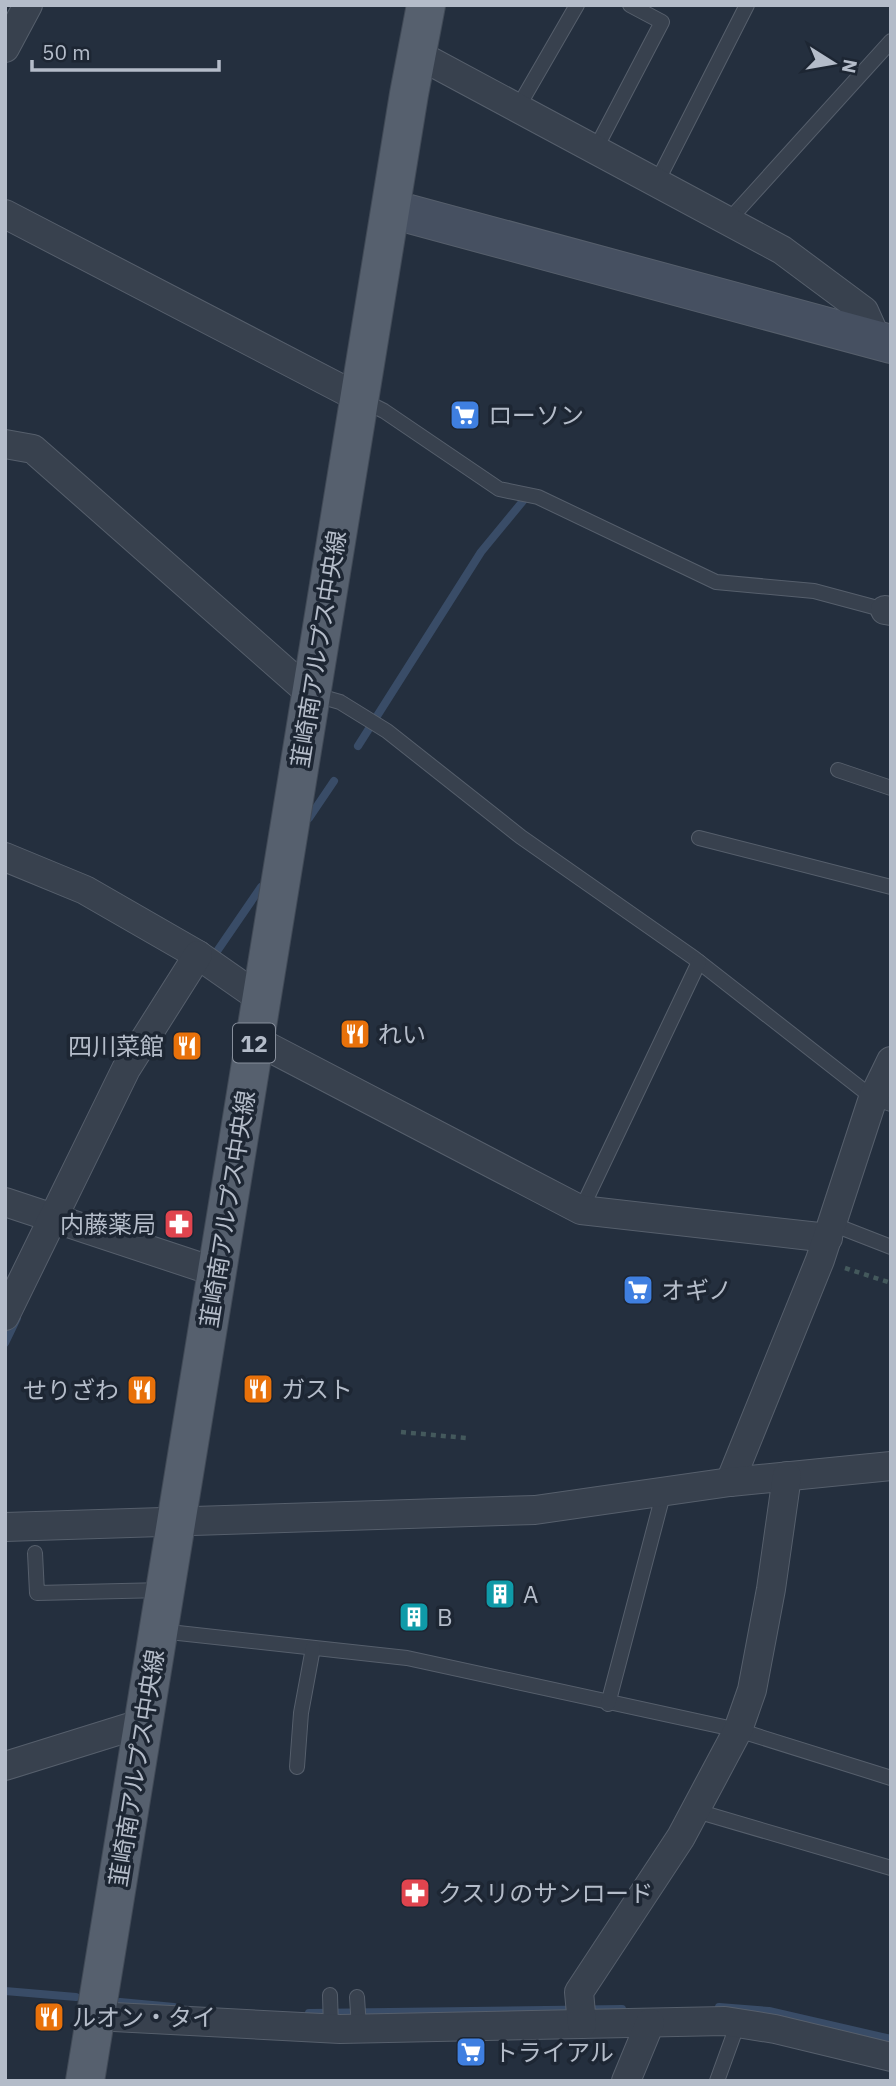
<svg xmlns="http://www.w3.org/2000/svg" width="896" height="2086" font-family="'IBM Plex Sans','Noto Sans JP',sans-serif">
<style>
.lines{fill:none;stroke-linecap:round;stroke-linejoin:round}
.stream{stroke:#394c67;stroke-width:8}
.lane-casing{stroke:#565f6c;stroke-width:16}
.street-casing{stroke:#565f6c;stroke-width:30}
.secondary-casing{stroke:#565f6c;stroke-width:40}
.primary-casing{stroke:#414a57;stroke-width:40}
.path{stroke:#44595c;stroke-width:4.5;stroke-dasharray:5 5;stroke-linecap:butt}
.lane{stroke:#38414e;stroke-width:14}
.street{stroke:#38414e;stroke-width:28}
.secondary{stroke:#465061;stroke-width:38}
.primary{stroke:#56606e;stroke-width:38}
.labels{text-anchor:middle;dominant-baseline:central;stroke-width:7;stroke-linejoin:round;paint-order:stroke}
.shield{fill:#1d2633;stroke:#878f9c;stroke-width:2}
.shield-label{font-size:23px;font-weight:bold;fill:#b4bcc9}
.poi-label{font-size:24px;fill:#b4bcc9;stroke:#1d2633;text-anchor:start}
.street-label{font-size:24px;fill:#b4bcc9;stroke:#1d2633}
</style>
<rect width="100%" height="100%" fill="#242f3e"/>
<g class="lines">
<g class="stream">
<path d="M358 746 481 552 523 501"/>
<path d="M309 818 334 781"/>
<path d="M211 960 261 887"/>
<path d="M5 1343 17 1318"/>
<path d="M5 1991 76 1997"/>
<path d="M120 2002 174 2007"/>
<path d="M719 2007 769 2011 891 2039"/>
<path d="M309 2013 622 2009"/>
</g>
<g class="lane-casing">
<g id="lane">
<path d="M517 109 577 5"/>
<path d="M595 150 662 22 630 5"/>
<path d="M657 182 747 5"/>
<path d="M729 220 891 41"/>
<path d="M362 400 384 411 499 489 538 497 716 582 814 591 885 610"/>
<path d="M312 694 340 702 387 731 521 837 694 958 873 1098 891 1104"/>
<path d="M838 770 891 788"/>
<path d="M699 838 891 887"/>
<path d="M581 1210 699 962"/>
<path d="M832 1224 891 1247"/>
<path d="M35 1553 37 1593 164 1590"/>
<path d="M160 1631 407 1658 738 1730 891 1778"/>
<path d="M608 1704 664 1491"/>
<path d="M297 1767 301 1713 313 1648"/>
<path d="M693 1810 891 1868"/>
<path d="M330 1995 331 2028"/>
<path d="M357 1997 359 2028"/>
<path d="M717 2081 738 2023"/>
</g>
</g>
<g class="street-casing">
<g id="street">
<path d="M5 48 28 5"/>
<path d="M417 54 782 250 864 311 877 340"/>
<path d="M5 214 359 398"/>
<path d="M5 444 33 449 311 694"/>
<path d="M885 610 891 611"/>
<path d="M5 857 85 890 198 955 261 999"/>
<path d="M255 1040 581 1210 828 1238"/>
<path d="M5 1202 216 1272"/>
<path d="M5 1316 126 1069 198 955"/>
<path d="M730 1482 820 1260 873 1098 891 1061"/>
<path d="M5 1527 535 1510 730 1482 891 1466"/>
<path d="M5 1766 143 1723"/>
<path d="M95 2016 340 2029 725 2021 775 2029 891 2057"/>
<path d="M582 2024 579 1992 681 1837 738 1730 752 1690 771 1589 787 1476"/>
<path d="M626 2081 650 2023"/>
</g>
</g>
<g class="secondary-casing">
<path id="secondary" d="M391 209 891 344"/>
</g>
<g class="primary-casing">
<path id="primary" d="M85 2081 409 94 426 5"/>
</g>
<g class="path">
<path d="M845 1268 891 1283"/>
<path d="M401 1432 466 1438"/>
</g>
<use href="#lane" class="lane"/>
<use href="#street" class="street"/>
<use href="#secondary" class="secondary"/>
<use href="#primary" class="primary"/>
</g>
<defs>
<g id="supermarket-square" transform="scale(1.575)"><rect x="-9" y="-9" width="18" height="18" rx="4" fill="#3f7fe0" stroke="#1d2633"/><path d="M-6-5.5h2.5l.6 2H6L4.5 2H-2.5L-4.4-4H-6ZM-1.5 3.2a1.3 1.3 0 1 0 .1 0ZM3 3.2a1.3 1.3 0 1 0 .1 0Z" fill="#fff"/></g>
<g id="restaurant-square" transform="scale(1.575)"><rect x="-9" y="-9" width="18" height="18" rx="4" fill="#e8710a" stroke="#1d2633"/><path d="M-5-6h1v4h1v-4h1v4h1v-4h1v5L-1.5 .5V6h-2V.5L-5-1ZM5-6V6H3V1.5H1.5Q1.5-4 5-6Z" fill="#fff"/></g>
<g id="pharmacy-square" transform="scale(1.575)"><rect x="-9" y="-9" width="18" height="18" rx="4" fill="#e0444e" stroke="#1d2633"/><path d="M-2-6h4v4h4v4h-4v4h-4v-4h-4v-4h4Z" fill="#fff"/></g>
<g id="building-square" transform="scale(1.575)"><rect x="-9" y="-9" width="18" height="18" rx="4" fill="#0f9aa8" stroke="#1d2633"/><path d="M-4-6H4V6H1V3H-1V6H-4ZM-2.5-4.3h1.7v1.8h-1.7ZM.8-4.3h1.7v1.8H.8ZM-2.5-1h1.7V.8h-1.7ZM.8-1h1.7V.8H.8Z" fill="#fff"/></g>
</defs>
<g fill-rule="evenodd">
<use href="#supermarket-square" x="465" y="415"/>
<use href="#restaurant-square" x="355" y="1034"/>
<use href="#restaurant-square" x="187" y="1046"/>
<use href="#pharmacy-square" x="179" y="1224"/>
<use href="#supermarket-square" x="638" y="1290"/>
<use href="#restaurant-square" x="258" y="1389"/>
<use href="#restaurant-square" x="142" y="1390"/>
<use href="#building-square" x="500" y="1594"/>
<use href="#building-square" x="414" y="1617"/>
<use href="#pharmacy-square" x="415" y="1893"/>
<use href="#restaurant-square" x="49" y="2017"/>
<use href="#supermarket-square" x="471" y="2052"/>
</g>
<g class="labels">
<rect class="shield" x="233" y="1023.5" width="42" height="39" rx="5"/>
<g class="shield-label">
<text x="254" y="1043">12</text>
</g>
<g class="poi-label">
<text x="488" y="415">ローソン</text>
<text x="378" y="1034">れい</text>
<text x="164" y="1046" text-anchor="end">四川菜館</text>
<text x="156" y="1224" text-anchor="end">内藤薬局</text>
<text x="661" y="1290">オギノ</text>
<text x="281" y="1389">ガスト</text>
<text x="119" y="1390" text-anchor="end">せりざわ</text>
<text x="523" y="1594">A</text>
<text x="437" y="1617">B</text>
<text x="438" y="1893">クスリのサンロード</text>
<text x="72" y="2017">ルオン・タイ</text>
<text x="494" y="2052">トライアル</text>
</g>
<g class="street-label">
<text transform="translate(318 649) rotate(-81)">韮崎南アルプス中央線</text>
<text transform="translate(227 1209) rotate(-81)">韮崎南アルプス中央線</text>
<text transform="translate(136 1768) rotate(-81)">韮崎南アルプス中央線</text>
</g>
</g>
<rect width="896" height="2086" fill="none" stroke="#b4bcc9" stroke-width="14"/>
<g transform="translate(833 63) rotate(101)" stroke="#1d2633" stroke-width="5" paint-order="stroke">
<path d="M0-5L12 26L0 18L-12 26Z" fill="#b4bcc9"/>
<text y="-10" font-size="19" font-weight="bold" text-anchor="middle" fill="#b4bcc9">N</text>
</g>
<path d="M32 60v10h187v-10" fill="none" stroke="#b4bcc9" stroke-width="3.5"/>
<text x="42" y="60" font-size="21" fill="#b4bcc9" stroke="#1d2633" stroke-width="5" paint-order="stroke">50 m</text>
</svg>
